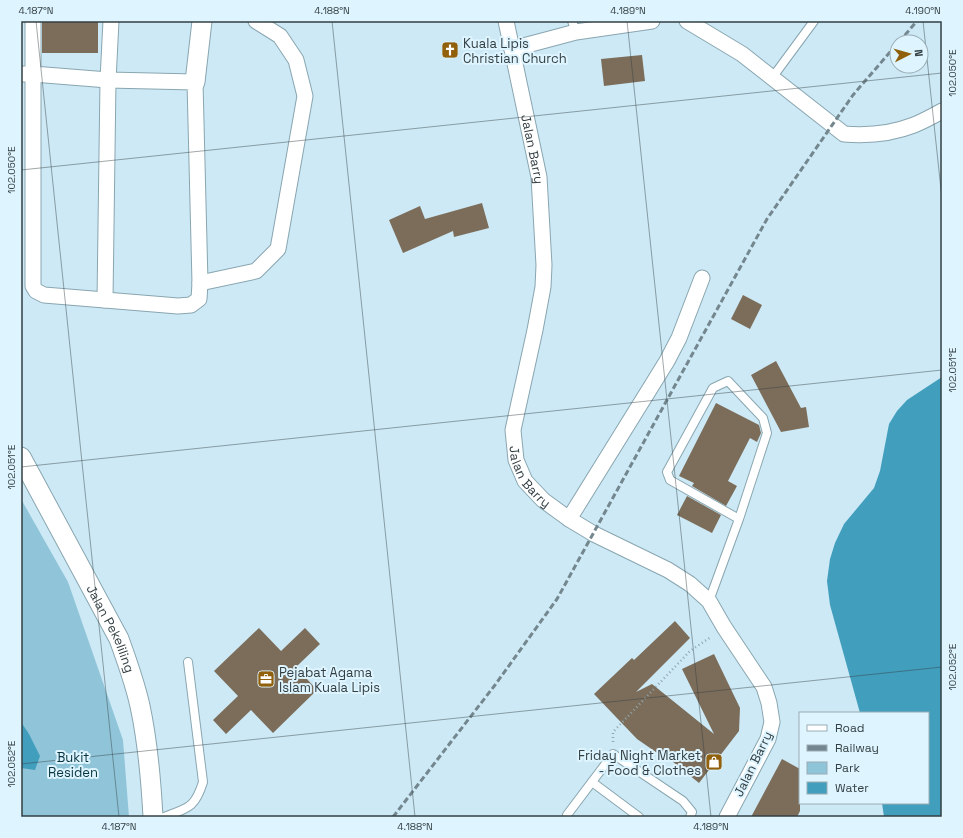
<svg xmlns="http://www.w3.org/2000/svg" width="963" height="838" font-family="'Space Grotesk',sans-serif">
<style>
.green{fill:#90c5d9}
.water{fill:#429ebd}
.building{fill:#7c6d5a}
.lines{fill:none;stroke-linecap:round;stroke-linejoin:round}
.service-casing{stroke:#89a6b0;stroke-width:10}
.minor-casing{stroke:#89a6b0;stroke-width:17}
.tertiary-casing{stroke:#89a6b0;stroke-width:21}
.path{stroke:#90a6af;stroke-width:2.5;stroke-dasharray:1 3;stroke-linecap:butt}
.service{stroke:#fff;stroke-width:8}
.minor{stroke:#fff;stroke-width:15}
.tertiary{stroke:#fff;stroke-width:19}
.rail{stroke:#74878e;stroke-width:3;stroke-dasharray:6 3;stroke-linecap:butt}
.ticks{fill:none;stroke:#333f43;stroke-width:1;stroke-opacity:0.45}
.labels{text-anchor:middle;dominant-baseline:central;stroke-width:4;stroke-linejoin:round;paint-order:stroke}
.poi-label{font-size:13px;fill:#333f43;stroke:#def5ff;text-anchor:start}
.street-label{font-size:13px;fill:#333f43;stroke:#def5ff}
.park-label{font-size:13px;fill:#073340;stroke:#def5ff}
.neatline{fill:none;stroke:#333f43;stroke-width:1.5}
.ticks-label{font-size:10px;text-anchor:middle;fill:#333f43}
</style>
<rect width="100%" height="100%" fill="#cce9f5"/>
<path class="green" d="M21 499 68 582 123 740 129 817H21Z"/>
<g class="water">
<path d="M942 377V817H884L882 803H928V713H860L830 605 827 581 830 559 835 543 844 524 874 488 880 471 889 424 897 411 907 400Z"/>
<path d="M21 722 29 734 40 756 35 770 21 768Z"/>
</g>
<g class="building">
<rect x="42" y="21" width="56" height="32"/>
<path d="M642 55 645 81 604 86 601 59Z"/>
<path d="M482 203 489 228 454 237 453 231 403 253 389 220 420 206 425 219Z"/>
<path d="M743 295 762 305 750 329 731 319Z"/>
<path d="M776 361 801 408 806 407 809 427 781 432 751 375Z"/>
<path d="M716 403 759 425 761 433 757 442 750 438 728 481 737 486 726 506 692 486 694 483 679 476Z"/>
<path d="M687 496 721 515 712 533 677 515Z"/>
<path d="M675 621 690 638 636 692 652 684 714 734 682 669 714 654 740 708 739 731 699 783 667 757 666 759 637 739 594 694 632 658 634 660Z"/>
<path d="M259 628 281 651 305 628 320 644 296 667 317 690 273 733 251 710 226 734 213 720 238 696 214 671Z"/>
<path d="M782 759 800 769V811L797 817H751Z"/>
</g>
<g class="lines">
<g class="service-casing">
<g id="service">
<path d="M572 21 576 32"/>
<path d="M772 78 814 21"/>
<path d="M709 601 739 519 767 433 763 418 728 381 713 388 667 472 670 480 739 519"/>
<path d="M592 782 639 817"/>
<path d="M164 817C188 808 195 808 203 782L188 662"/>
<path d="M567 817V815L613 754 683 801 692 812 690 817"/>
</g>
</g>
<g class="minor-casing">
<g id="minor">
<path id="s1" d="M506 21 539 177 544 265 543 287 535 330 513 430 516 460 525 481 543 500 569 519 594 534 668 570 690 584 709 601 724 627 764 687 769 703 772 722 768 739 727 817"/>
<path d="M687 21 742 54 844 134C868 136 891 134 914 125 924 121 933 116 942 111"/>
<path d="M512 49 576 32 652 21"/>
<path d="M21 74H33L108 80 195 82 200 283 199 299 191 305 178 306 44 295 36 291 33 286V21"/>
<path d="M200 283 256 271 278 249 305 96 296 60 280 36 256 21"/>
<path d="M105 300 108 80 111 21"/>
<path d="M569 519 667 361 679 338 702 278"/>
</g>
</g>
<g class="tertiary-casing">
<g id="tertiary">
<path d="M195 82 202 21"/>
<path id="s2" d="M21 457 119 639C127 661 135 683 140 706 148 743 151 780 153 817"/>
</g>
</g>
<path class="path" d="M613 742V732L690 651 711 637"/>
<use href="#service" class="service"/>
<use href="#minor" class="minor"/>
<use href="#tertiary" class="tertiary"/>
<g class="rail">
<path d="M899 42 917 21"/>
<path d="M393 817 495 685 557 599 767 219 853 95 897 44"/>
</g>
</g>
<path class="ticks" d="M36 21 119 817M332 21 415 817M627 21 711 817M923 21 942 199M21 170 942 73M21 467 942 370M21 764 942 667"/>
<defs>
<g id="church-square" transform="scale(0.9)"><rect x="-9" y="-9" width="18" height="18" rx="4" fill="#90600c" stroke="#def5ff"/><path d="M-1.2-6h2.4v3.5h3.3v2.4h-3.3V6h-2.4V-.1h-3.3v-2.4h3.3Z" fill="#fff"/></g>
<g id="office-square" transform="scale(0.9)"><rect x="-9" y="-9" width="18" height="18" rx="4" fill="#90600c" stroke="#def5ff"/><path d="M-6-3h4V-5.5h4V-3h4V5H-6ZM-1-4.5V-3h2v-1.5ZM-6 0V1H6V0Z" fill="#fff"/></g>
<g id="shop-square" transform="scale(0.9)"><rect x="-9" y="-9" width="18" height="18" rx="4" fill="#90600c" stroke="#def5ff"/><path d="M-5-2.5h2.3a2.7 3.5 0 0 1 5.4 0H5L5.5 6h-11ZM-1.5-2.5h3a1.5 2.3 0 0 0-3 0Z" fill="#fff"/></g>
</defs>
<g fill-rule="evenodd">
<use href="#church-square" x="450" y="50"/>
<use href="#office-square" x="266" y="679"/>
<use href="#shop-square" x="714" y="762"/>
</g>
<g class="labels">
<g class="poi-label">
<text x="463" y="43">Kuala Lipis<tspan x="463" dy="15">Christian Church</tspan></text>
<text x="279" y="672">Pejabat Agama<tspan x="279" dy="15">Islam Kuala Lipis</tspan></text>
<text x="701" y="755" text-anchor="end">Friday Night Market<tspan x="701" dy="15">- Food &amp; Clothes</tspan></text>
</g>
<g class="street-label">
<text stroke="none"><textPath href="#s1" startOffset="131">Jalan Barry</textPath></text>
<text stroke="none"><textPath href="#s1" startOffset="467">Jalan Barry</textPath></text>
<text stroke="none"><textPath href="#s2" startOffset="194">Jalan Pekeliling</textPath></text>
<text transform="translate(753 764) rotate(-64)">Jalan Barry</text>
</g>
<g class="park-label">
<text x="73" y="757">Bukit<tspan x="73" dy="15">Residen</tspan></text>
</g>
</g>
<rect width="963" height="838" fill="none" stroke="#def5ff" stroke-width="44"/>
<rect x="799" y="712" width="130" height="92" fill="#def5ff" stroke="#9aacb4"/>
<rect x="807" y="725" width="20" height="6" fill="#ffffff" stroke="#9aacb4"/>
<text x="835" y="732" font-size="12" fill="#333f43">Road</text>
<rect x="807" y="745" width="20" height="6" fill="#74878e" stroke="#9aacb4"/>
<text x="835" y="752" font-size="12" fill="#333f43">Railway</text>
<rect x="807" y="762" width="20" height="12" fill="#90c5d9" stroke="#9aacb4"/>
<text x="835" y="772" font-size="12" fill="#333f43">Park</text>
<rect x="807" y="782" width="20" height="12" fill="#429ebd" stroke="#9aacb4"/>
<text x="835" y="792" font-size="12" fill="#333f43">Water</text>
<g transform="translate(909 54) rotate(84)"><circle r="19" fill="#def5ff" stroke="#9aacb4"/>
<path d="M0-3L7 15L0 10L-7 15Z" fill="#90600c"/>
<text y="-6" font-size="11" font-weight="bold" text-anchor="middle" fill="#333f43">N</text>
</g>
<rect x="22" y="22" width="919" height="794" class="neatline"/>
<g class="ticks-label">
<text x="36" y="14">4.187°N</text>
<text x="332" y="14">4.188°N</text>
<text x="628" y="14">4.189°N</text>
<text x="923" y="14">4.190°N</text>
<text transform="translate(952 73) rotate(-90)" y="4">102.050°E</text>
<text transform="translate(11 170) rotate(-90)" y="4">102.050°E</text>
<text transform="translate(952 370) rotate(-90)" y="4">102.051°E</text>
<text transform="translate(11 467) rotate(-90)" y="4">102.051°E</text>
<text transform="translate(952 667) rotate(-90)" y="4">102.052°E</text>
<text transform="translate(11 764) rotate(-90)" y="4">102.052°E</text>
<text x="119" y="830">4.187°N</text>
<text x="415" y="830">4.188°N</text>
<text x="711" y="830">4.189°N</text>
</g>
</svg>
